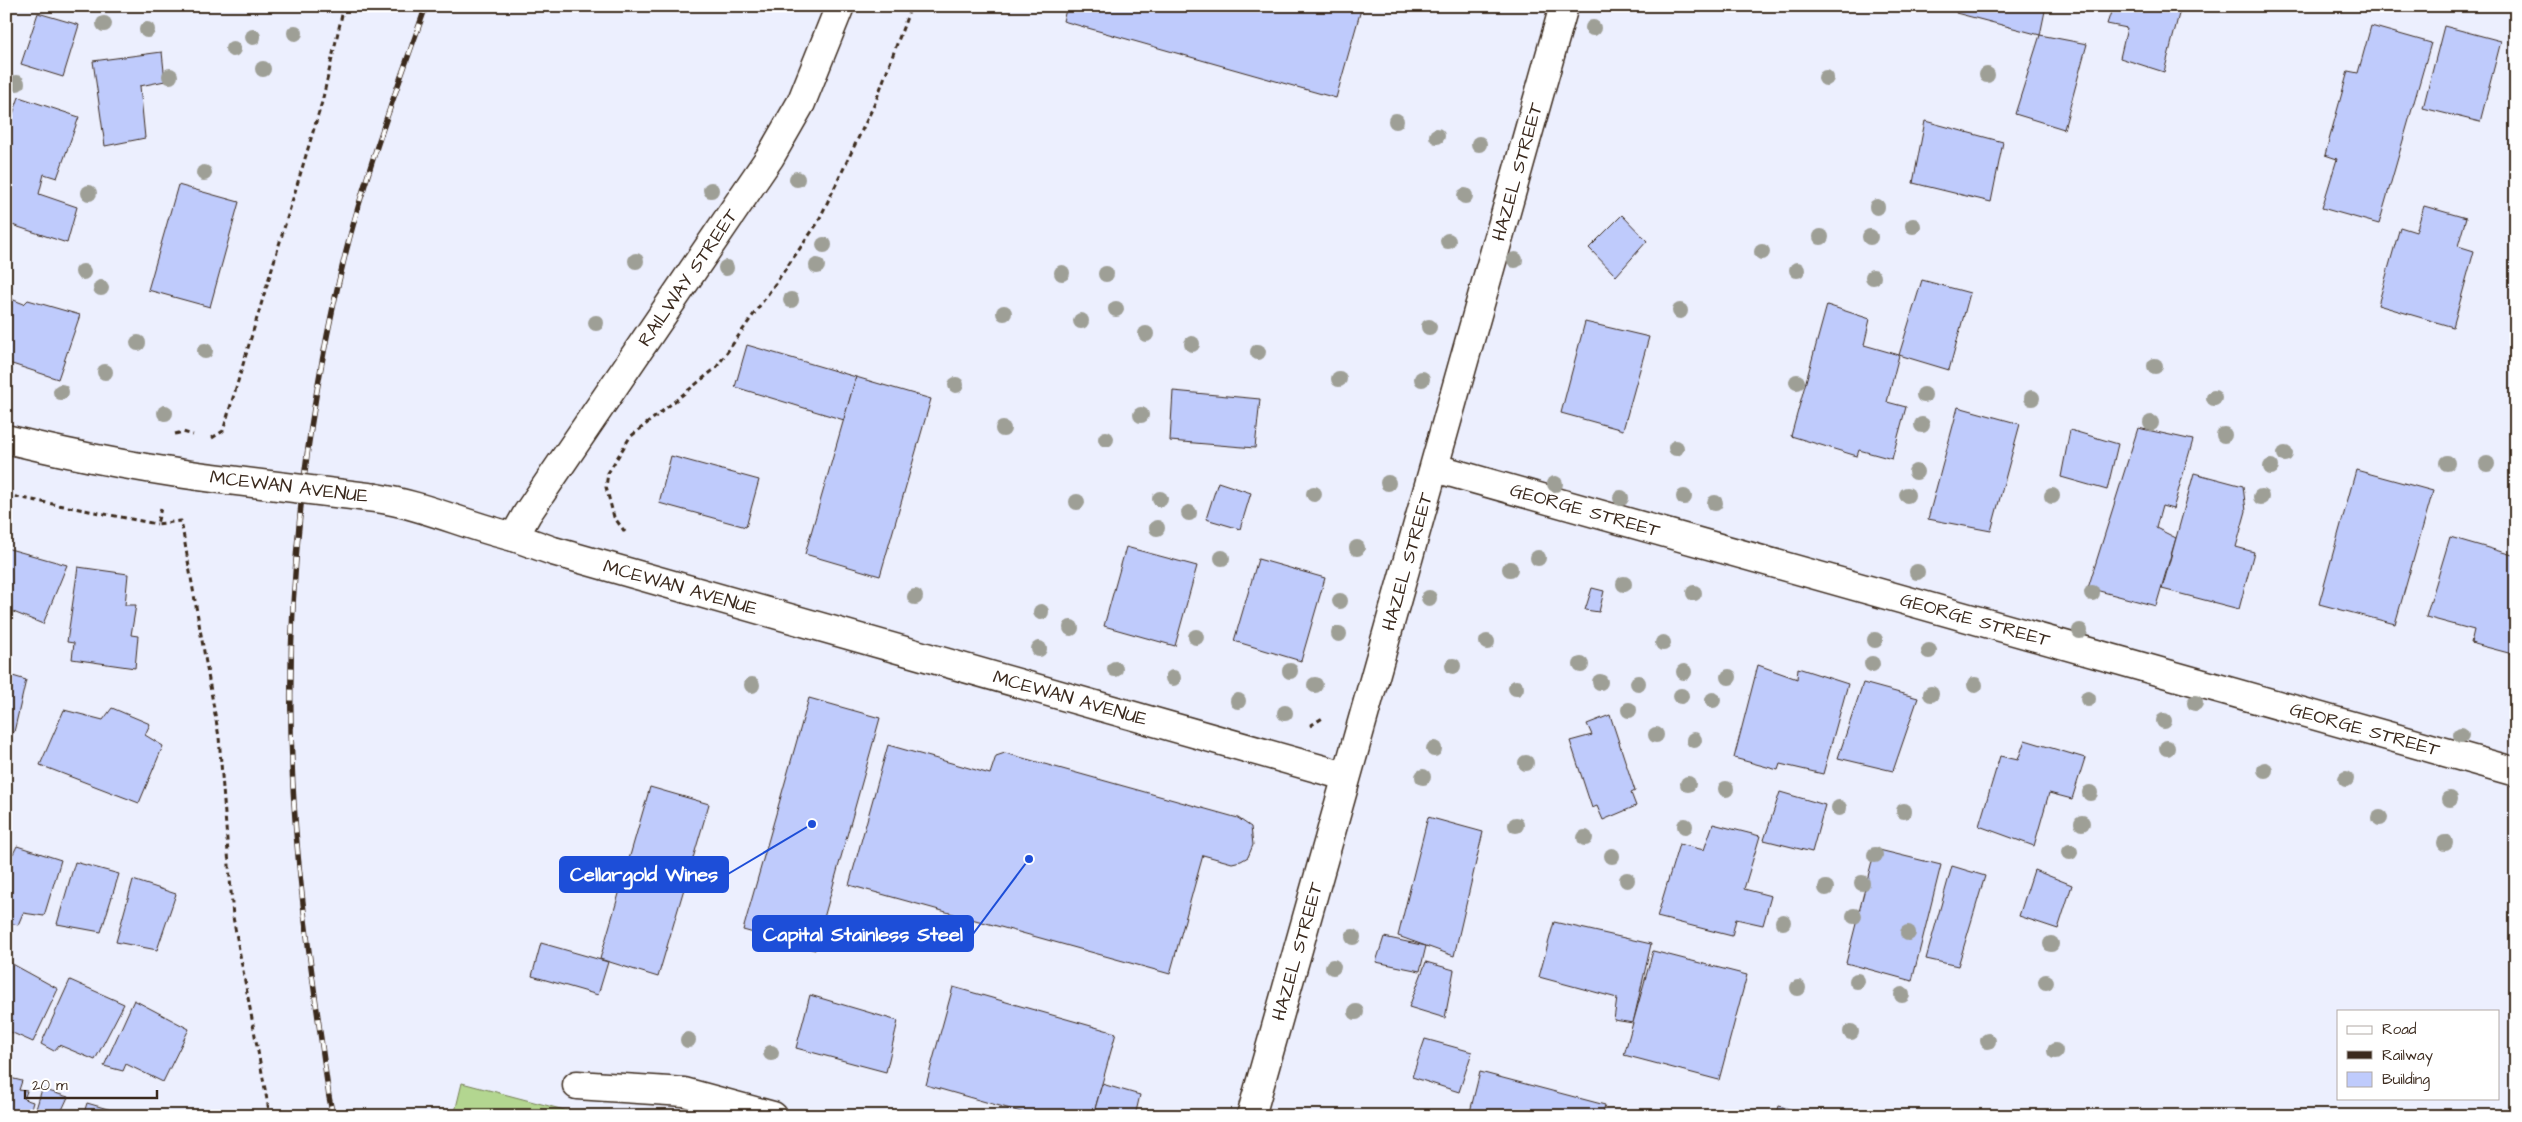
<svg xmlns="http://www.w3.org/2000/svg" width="2522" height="1122" font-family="'Architects Daughter',sans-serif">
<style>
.green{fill:#b3d690;stroke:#778057}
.building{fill:#bfcbfc;stroke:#3b2a1e}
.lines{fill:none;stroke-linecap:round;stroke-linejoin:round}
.minor-casing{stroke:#3b2a1e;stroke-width:31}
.tertiary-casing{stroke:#3b2a1e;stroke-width:31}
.path{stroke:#3b2a1e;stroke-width:3;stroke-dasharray:5 4;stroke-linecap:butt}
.minor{stroke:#fff;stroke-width:28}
.tertiary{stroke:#fff;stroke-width:28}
.rail-casing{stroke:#3b2a1e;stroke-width:5.5}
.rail{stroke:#fff;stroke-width:4;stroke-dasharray:11;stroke-linecap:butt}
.tertiary-bridge-casing{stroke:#3b2a1e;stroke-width:31;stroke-linecap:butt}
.tertiary-bridge{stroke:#fff;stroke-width:28}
.tree{fill:#9e9f96}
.labels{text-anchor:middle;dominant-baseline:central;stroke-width:4.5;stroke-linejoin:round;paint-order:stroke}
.street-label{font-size:19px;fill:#3b2a1e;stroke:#fff}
.leader{fill:none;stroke:#1d4ed8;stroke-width:2}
.callout-dot{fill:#1d4ed8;stroke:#fff;stroke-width:2}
.callout{fill:#1d4ed8;stroke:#1d4ed8;stroke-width:2}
.callout-label{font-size:20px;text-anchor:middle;font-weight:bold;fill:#fff}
</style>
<rect width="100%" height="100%" fill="#eceffe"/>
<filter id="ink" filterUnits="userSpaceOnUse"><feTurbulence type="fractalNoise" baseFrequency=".02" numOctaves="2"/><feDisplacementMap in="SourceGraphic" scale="10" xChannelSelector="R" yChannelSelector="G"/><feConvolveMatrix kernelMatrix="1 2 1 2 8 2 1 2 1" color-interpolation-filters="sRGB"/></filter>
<g filter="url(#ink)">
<path class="green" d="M462 1083 587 1116H454Z"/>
<g class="building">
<path d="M1067 6H1362L1336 98 1063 21Z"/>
<path d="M1958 6H2046L2040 35 1956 13Z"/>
<path d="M2113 6H2181L2164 72 2120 58 2127 28 2107 24Z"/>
<path d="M38 13 79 25 63 77 21 64Z"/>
<path d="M2371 26 2431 43 2379 224 2322 208 2337 159 2325 155 2348 71 2358 73Z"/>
<path d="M2444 26 2501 41 2480 122 2423 108Z"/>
<path d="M2040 35 2087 44 2064 129 2015 114Z"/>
<path d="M162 52 165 81 140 86 145 138 105 146 93 61Z"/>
<path d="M19 97 79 117 57 178 44 174 39 194 77 207 67 243 6 223V134Z"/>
<path d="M1925 121 2003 142 1991 202 1913 183Z"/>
<path d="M178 185 239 202 210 307 148 290Z"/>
<path d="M2424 206 2466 218 2458 246 2474 251 2453 327 2378 305 2400 227 2416 232Z"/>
<path d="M1622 215 1647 241 1616 276 1589 248Z"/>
<path d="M1922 280 1970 293 1949 370 1899 355Z"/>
<path d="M6 297 24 304 28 300 80 315 58 379 6 362Z"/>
<path d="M1827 305 1870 319 1864 345 1899 355 1887 402 1906 407 1892 459 1859 450 1857 456 1791 436Z"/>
<path d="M1585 322 1649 337 1623 430 1561 413Z"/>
<path d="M747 345 856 377 844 420 735 387Z"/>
<path d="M856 377 931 399 880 576 805 554Z"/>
<path d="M1173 391 1260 399 1255 448 1170 441Z"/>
<path d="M1958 407 2020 424 1991 531 1928 519Z"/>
<path d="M2138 428 2193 440 2173 509 2162 506 2156 528 2176 538 2156 606 2088 588Z"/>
<path d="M2070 430 2118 444 2107 490 2061 477Z"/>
<path d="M671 456 759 480 746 527 659 503Z"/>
<path d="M2356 470 2433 491 2395 624 2319 604Z"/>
<path d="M2194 473 2243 486 2246 511 2236 547 2254 552 2239 609 2162 589Z"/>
<path d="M1218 482 1251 493 1240 529 1206 519Z"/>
<path d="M2450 537 2516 556V655L2471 643 2474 630 2426 617Z"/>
<path d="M1126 547 1197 566 1175 646 1104 626Z"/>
<path d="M6 548 67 565 43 624 6 609Z"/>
<path d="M1258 559 1325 578 1301 661 1234 641Z"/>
<path d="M78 567 128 574 125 605H136L131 635 138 636 135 668 72 659 74 643 67 642Z"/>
<path d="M1592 588 1604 591 1599 612 1585 610Z"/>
<path d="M1758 665 1797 679 1798 668 1848 684 1823 774 1780 764 1778 770 1734 758Z"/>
<path d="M6 674 26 680 14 732 6 736Z"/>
<path d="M1863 683 1918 698 1893 771 1838 758Z"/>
<path d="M809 698 880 718 815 950 743 930Z"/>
<path d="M112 708 150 724 145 735 163 746 139 803 40 765 64 710 103 720Z"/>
<path d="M1610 715 1635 791 1631 793 1636 806 1603 820 1597 806 1592 808 1570 741 1592 735 1587 724Z"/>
<path d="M2025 740 2085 758 2072 799 2049 793 2034 846 1979 826 2000 756 2018 760Z"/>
<path d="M888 745 990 774 996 756 1005 753 1238 818 1251 827 1253 845 1248 857 1241 861 1232 863 1203 855 1170 974 849 885Z"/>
<path d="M650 787 709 804 658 977 600 959Z"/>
<path d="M1780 792 1825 805 1812 852 1764 840Z"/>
<path d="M1428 817 1483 832 1454 956 1398 936Z"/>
<path d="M1713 824 1760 836 1744 889 1771 896 1763 925 1736 919 1732 936 1657 917 1679 844 1704 850Z"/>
<path d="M17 846 61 860 44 916 23 913 18 925 6 922V852L13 854Z"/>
<path d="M1875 849 1941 865 1912 981 1846 963Z"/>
<path d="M75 862 119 874 101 932 57 924Z"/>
<path d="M1952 866 1985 876 1958 966 1926 959Z"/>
<path d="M2034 870 2072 885 2058 929 2019 916Z"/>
<path d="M133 880 176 894 157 950 116 942Z"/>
<path d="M1554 922 1651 944 1633 1023 1614 1020 1617 998 1539 977Z"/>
<path d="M1384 937 1426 946 1420 971 1376 962Z"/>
<path d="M541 943 608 962 598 995 532 976Z"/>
<path d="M1653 951 1747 975 1719 1080 1624 1055Z"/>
<path d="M7 961 58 989 33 1042 6 1030Z"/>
<path d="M1426 962 1454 970 1445 1018 1409 1007Z"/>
<path d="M70 980 124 1004 95 1060 59 1045 54 1051 41 1044Z"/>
<path d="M953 987 1116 1033 1093 1116H1035L926 1085Z"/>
<path d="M810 995 898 1021 886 1072 796 1048Z"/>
<path d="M134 1000 189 1029 163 1082 126 1064 123 1071 104 1066Z"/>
<path d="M1425 1039 1472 1052 1459 1092 1412 1077Z"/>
<path d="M1480 1072 1605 1105 1602 1116H1469Z"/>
<path d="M6 1077 22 1081 19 1090 27 1091 24 1099 33 1102 29 1116H6Z"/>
<path d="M1102 1084 1140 1095 1135 1116H1093Z"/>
<path d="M42 1089 68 1097 62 1110 75 1116H34Z"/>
<path d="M87 1103 118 1112 116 1116H83Z"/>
<path d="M1779 1106 1814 1116H1776Z"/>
</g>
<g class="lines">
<g class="minor-casing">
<g id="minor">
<path id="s1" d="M1435 468 2516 772"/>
<path id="s2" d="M514 537 553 551 1345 776"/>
<path d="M577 1085 684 1092 773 1116"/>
<path id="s3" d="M1251 1116 1564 6"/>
</g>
</g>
<g class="tertiary-casing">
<g id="tertiary">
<path d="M6 439C80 457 154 471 229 480"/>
<path id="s4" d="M376 498C424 505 467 526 514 537L527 514 770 157 801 103 840 6"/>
</g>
</g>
<g class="path">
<path d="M175 434 183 432 193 435"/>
<path d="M212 438 223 431 322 102 344 6"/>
<path d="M6 495 157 524"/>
<path d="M161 508 157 524 181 521 219 737 233 917 270 1116"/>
<path d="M625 532 614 517 606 487 608 473 630 437 716 368 817 224 875 103 911 6"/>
<path d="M1310 726 1324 717"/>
</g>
<use href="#minor" class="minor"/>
<use href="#tertiary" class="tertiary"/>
<g class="rail-casing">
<path id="rail" d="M333 1116 329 1097C316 1000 300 902 294 804 283 625 300 446 341 272 362 182 395 94 426 6"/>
</g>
<use href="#rail" class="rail"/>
<g class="tertiary-bridge-casing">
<path id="tertiary-bridge" d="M229 480 376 498"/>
</g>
<use href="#tertiary-bridge" class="tertiary-bridge"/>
</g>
<g class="tree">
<circle cx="104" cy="24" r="8"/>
<circle cx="1593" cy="28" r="8"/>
<circle cx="147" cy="30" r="8"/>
<circle cx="295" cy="33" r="8"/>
<circle cx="253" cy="37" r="8"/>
<circle cx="233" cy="49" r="8"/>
<circle cx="263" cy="69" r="8"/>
<circle cx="1987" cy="75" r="8"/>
<circle cx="170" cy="76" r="8"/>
<circle cx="1826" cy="78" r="8"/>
<circle cx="17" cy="83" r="8"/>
<circle cx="1396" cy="121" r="8"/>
<circle cx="1437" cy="136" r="8"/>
<circle cx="1479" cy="144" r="8"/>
<circle cx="204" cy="173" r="8"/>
<circle cx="797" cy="179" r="8"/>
<circle cx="711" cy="190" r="8"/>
<circle cx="89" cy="193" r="8"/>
<circle cx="1465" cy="196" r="8"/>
<circle cx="1877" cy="207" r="8"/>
<circle cx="1913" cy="226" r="8"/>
<circle cx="1821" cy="237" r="8"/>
<circle cx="1870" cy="237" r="8"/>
<circle cx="1448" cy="241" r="8"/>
<circle cx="824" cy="245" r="8"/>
<circle cx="1762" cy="252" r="8"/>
<circle cx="1515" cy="260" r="8"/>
<circle cx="636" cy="261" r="8"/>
<circle cx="817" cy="266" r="8"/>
<circle cx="726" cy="268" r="8"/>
<circle cx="1797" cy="270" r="8"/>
<circle cx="83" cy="272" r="8"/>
<circle cx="1062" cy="273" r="8"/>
<circle cx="1106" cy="274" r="8"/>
<circle cx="1873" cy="277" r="8"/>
<circle cx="101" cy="288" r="8"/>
<circle cx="791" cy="300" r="8"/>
<circle cx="1116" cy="309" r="8"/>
<circle cx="1680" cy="311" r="8"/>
<circle cx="1004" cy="313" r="8"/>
<circle cx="1081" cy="321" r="8"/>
<circle cx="596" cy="323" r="8"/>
<circle cx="1429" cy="327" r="8"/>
<circle cx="1146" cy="334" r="8"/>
<circle cx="138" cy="343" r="8"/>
<circle cx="1192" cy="344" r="8"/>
<circle cx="205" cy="351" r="8"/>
<circle cx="1258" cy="352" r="8"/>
<circle cx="2155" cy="366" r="8"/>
<circle cx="105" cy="372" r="8"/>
<circle cx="1339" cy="379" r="8"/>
<circle cx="1422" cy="379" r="8"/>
<circle cx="1797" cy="382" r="8"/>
<circle cx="956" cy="385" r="8"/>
<circle cx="61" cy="392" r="8"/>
<circle cx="1924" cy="395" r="8"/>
<circle cx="2032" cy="398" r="8"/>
<circle cx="2214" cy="398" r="8"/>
<circle cx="165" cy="413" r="8"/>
<circle cx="1141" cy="415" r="8"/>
<circle cx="2151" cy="423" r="8"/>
<circle cx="1922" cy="425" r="8"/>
<circle cx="1003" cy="429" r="8"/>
<circle cx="2224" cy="435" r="8"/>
<circle cx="1106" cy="439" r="8"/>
<circle cx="1676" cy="448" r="8"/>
<circle cx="2285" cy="454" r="8"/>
<circle cx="2447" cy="463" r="8"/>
<circle cx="2487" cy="464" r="8"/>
<circle cx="2271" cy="467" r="8"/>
<circle cx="1916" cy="472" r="8"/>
<circle cx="1388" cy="483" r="8"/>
<circle cx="1555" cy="484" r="8"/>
<circle cx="1314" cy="494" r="8"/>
<circle cx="1907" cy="495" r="8"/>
<circle cx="2052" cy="496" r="8"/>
<circle cx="1684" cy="497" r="8"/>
<circle cx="2261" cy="497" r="8"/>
<circle cx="1621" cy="498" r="8"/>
<circle cx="1160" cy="499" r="8"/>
<circle cx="1077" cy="502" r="8"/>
<circle cx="1715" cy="503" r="8"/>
<circle cx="1189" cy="513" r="8"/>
<circle cx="1157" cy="528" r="8"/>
<circle cx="1357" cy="548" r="8"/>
<circle cx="1222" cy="558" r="8"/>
<circle cx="1538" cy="558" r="8"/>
<circle cx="1510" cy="569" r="8"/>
<circle cx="1917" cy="572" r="8"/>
<circle cx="1624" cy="584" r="8"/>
<circle cx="1694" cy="593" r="8"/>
<circle cx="2092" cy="593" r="8"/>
<circle cx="915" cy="597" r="8"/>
<circle cx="1429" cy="598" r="8"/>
<circle cx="1340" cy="601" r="8"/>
<circle cx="1041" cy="612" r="8"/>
<circle cx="1071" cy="628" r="8"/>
<circle cx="2080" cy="631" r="8"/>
<circle cx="1339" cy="634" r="8"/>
<circle cx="1196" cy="637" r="8"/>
<circle cx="1875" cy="640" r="8"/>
<circle cx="1487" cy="642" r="8"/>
<circle cx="1663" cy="643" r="8"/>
<circle cx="1039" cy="649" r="8"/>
<circle cx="1929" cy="651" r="8"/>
<circle cx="1872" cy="664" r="8"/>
<circle cx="1581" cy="665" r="8"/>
<circle cx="1453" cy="666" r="8"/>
<circle cx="1115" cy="669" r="8"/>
<circle cx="1290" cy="671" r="8"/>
<circle cx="1684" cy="672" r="8"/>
<circle cx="1729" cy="677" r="8"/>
<circle cx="1173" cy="678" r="8"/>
<circle cx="1600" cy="682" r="8"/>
<circle cx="1638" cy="683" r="8"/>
<circle cx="752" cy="685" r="8"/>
<circle cx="1315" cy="685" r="8"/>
<circle cx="1975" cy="685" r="8"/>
<circle cx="1516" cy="688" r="8"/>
<circle cx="1931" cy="694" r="8"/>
<circle cx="1681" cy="696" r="8"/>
<circle cx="2088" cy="699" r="8"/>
<circle cx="1713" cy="700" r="8"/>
<circle cx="1238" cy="701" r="8"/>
<circle cx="2195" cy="703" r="8"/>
<circle cx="1629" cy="710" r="8"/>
<circle cx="1285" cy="713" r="8"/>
<circle cx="2164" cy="721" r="8"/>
<circle cx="1656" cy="735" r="8"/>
<circle cx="2461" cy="735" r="8"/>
<circle cx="1694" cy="740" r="8"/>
<circle cx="2167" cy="748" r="8"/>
<circle cx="1434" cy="749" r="8"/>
<circle cx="1526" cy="763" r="8"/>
<circle cx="2265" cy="770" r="8"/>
<circle cx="1423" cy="777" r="8"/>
<circle cx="2346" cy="779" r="8"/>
<circle cx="1688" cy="784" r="8"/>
<circle cx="1726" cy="789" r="8"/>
<circle cx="2090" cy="793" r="8"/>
<circle cx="2450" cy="799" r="8"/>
<circle cx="1839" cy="808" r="8"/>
<circle cx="1904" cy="811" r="8"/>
<circle cx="2380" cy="818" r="8"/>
<circle cx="2082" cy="823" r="8"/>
<circle cx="1516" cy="825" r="8"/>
<circle cx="1685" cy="826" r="8"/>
<circle cx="1585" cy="838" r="8"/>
<circle cx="2445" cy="843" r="8"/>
<circle cx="2070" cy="852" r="8"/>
<circle cx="1875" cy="855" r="8"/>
<circle cx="1612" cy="856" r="8"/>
<circle cx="1627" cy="880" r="8"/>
<circle cx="1862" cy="883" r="8"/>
<circle cx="1826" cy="888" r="8"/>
<circle cx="1854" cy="916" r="8"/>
<circle cx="1783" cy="922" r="8"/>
<circle cx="1908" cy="933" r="8"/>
<circle cx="1353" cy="937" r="8"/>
<circle cx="2051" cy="944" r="8"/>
<circle cx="1333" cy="967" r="8"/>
<circle cx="1857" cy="981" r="8"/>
<circle cx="2046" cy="982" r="8"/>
<circle cx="1798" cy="988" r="8"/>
<circle cx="1902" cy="995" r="8"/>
<circle cx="1356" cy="1012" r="8"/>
<circle cx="1851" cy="1032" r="8"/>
<circle cx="688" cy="1040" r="8"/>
<circle cx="1988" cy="1041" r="8"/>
<circle cx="2055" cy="1051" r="8"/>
<circle cx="771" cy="1053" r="8"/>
</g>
</g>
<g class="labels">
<g class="street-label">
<text stroke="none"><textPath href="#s3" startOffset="981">HAZEL STREET</textPath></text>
<text stroke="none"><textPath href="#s4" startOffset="456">RAILWAY STREET</textPath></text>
<text transform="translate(289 487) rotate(7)">MCEWAN AVENUE</text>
<text stroke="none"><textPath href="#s1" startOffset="156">GEORGE STREET</textPath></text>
<text stroke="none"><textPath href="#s3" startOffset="576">HAZEL STREET</textPath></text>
<text stroke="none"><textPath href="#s2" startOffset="174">MCEWAN AVENUE</textPath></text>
<text stroke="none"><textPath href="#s1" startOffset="561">GEORGE STREET</textPath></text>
<text stroke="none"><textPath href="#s2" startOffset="579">MCEWAN AVENUE</textPath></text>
<text stroke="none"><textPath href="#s1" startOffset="966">GEORGE STREET</textPath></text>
<text stroke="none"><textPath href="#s3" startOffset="171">HAZEL STREET</textPath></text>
</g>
</g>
<path class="leader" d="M812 824L728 874M1029 859L973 934"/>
<g class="callout-dot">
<circle cx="812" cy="824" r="5"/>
<circle cx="1029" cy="859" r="5"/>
</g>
<g class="callout">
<rect x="560" y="857" width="168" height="35" rx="5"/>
<rect x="753" y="916" width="220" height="35" rx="5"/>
</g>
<g class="callout-label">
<text x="644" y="881">Cellargold Wines</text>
<text x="863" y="941">Capital Stainless Steel</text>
</g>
<rect width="2522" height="1122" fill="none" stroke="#fff" stroke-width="25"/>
<rect x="12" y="12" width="2497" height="1097" fill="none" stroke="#3b2a1e" stroke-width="2" filter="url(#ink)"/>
<rect x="2337" y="1010" width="162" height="90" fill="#ffffff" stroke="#b1aaa5"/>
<rect x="2347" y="1026" width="25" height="8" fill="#ffffff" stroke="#b1aaa5"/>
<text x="2382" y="1034" font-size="15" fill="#3b2a1e">Road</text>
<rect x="2347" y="1051" width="25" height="8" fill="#3b2a1e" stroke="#b1aaa5"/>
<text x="2382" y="1060" font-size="15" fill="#3b2a1e">Railway</text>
<rect x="2347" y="1072" width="25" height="15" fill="#bfcbfc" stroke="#b1aaa5"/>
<text x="2382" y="1084" font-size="15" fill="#3b2a1e">Building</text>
<path d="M25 1090v8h132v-8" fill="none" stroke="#3b2a1e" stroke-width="2.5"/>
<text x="32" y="1090" font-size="15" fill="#3b2a1e" stroke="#ffffff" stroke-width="4" paint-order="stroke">20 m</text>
</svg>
